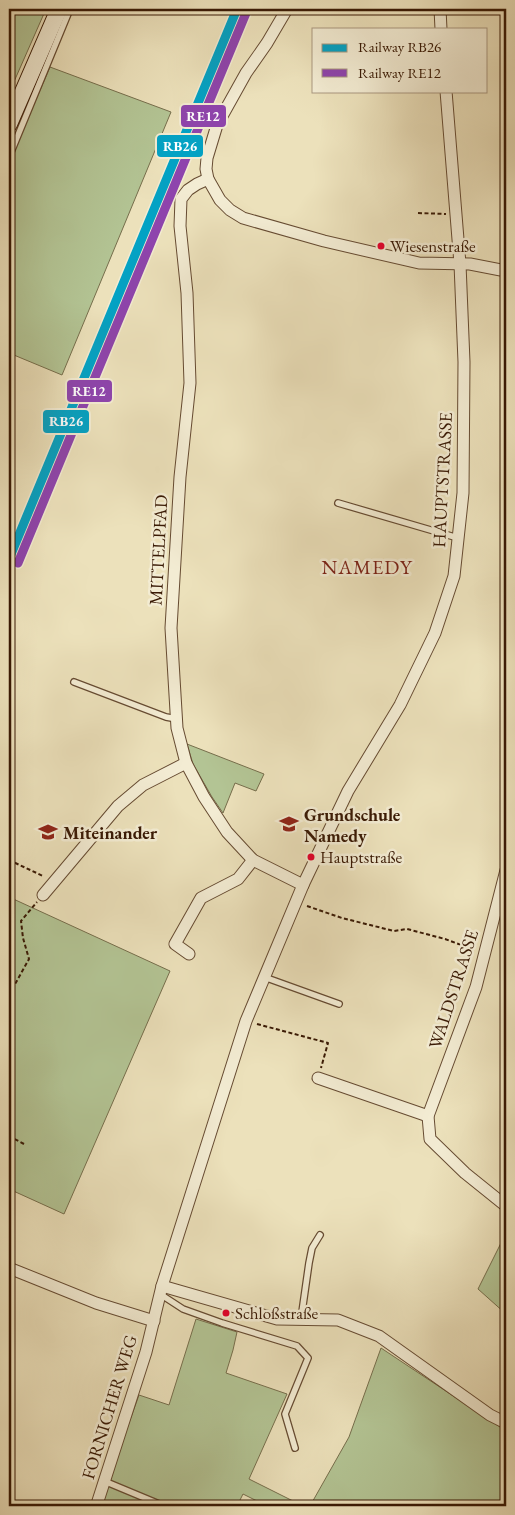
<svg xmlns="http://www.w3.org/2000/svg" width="515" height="1515" font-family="'EB Garamond',serif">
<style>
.green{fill:#b3c494;stroke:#766e4c}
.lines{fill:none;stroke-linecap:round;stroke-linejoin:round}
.lane-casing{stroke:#664b32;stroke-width:8}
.street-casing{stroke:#664b32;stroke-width:13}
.secondary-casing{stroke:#391904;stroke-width:18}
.path{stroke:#391904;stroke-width:2;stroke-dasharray:4 2.5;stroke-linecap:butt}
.lane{stroke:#f3ecd3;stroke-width:5.5}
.street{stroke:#f3ecd3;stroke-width:11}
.secondary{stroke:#f3ecd3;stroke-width:16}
.rail-1-casing{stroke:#f3ecd3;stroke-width:12}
.rail-2-casing{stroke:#f3ecd3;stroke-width:12}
.rail-1{stroke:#03a2c4;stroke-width:9}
.rail-2{stroke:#8e44ad;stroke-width:9}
.bus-dot{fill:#e4002b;stroke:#f3ecd3;stroke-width:2}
.labels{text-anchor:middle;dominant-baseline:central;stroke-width:5;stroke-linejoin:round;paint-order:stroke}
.bus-label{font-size:17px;fill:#391904;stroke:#f3ecd3;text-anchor:start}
.street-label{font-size:18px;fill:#391904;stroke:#f3ecd3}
.poi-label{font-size:18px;font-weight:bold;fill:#391904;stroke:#f3ecd3;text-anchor:start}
.quarter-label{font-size:20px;letter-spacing:1px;fill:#7a1f14;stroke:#f3ecd3}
.line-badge{stroke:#f3ecd3;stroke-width:2}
.badge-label{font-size:14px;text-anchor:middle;font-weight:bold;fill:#fff}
</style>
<rect width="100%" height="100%" fill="#ece1bb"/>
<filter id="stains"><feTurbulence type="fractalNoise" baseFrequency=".004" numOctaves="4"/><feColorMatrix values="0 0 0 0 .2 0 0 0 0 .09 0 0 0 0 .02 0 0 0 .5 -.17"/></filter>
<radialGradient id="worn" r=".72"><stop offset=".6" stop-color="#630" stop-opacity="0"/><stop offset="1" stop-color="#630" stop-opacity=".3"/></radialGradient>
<g class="green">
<path d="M9 9H46L9 93Z"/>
<path d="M50 67 171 112 62 375 9 353V162Z"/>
<path d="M187 744 264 774 256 791 235 783 223 813 212 797 193 764Z"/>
<path d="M9 897 170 971 64 1214 9 1189Z"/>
<path d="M506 1233V1314L478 1289Z"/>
<path d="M196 1319 237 1332 233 1350 226 1373 287 1394 249 1479 303 1506H267L243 1494 237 1506H99L139 1395 169 1405Z"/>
<path d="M381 1348 506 1431V1506H310L349 1437Z"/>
</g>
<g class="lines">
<g class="lane-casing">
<g id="lane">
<path d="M9 157 70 9"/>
<path d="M338 503 458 538"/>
<path d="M74 682 166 717 177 719"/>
<path d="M264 977 339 1004"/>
<path d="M160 1294 183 1309 222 1323 297 1346 308 1358 285 1414 295 1448"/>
<path d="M301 1319 309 1263 312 1248 320 1235"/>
<path d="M104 1481 164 1506"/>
</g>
</g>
<g class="street-casing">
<g id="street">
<path d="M287 9 267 43 246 73 217 125 207 158 206 169 208 179 220 200 230 210 243 218 324 241 419 263 470 264 506 271"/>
<path d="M440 9 441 29"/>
<path d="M208 179 197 184 188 190 181 199 180 226 187 293 190 383 180 477 171 628 177 728 186 763 204 797 227 832 253 860 303 885"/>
<path d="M506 870 476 987 428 1116 430 1139 465 1173 506 1206"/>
<path d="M43 895 118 806 143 785 186 763"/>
<path d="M189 954 175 944 201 898 238 879 253 860"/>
<path d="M318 1078 428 1116"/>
<path d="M9 1268 96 1303 154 1321"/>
<path d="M162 1286 277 1319 338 1320 379 1336 490 1415 506 1423"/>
<path d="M97 1504 146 1352 162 1286 246 1021 303 885 348 791 400 705 435 633 454 576 463 493 464 362 460 264 446 91"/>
</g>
</g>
<g class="secondary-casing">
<path id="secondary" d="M9 124 59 9"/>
</g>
<g class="path">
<path d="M418 213 446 214"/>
<path d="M9 860 43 876"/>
<path d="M307 906 342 918 394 931 407 929 445 939 475 950"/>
<path d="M9 995 29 959 23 938 21 921 37 902"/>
<path d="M257 1024 328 1043 321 1068"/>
<path d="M9 1136 24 1144"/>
</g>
<use href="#lane" class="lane"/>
<use href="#street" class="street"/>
<use href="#secondary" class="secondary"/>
<g class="rail-1-casing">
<path id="rail-1" d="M9 559 237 9"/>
</g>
<g class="rail-2-casing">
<path id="rail-2" d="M18 563 246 13"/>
</g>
<use href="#rail-1" class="rail-1"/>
<use href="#rail-2" class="rail-2"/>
</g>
<defs>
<g id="school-bare" transform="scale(1.5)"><path d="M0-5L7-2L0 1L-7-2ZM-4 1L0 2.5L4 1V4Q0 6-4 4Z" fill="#8f2418" stroke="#f3ecd3" stroke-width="2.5" paint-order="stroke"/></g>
</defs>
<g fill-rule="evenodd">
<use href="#school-bare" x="289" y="824"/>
<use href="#school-bare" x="48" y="832"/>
</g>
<g class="bus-dot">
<circle cx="381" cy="246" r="4.5"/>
<circle cx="311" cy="857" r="4.5"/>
<circle cx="226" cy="1313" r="4.5"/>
</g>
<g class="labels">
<g class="bus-label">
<text x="390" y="246">Wiesenstraße</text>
<text x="320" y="857">Hauptstraße</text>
<text x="235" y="1313">Schloßstraße</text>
</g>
<g class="street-label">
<text transform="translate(442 480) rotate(-87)">HAUPTSTRASSE</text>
<text transform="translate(158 550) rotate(-87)">MITTELPFAD</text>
<text transform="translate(453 989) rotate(-72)">WALDSTRASSE</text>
<text transform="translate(109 1407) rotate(-73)">FORNICHER WEG</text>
</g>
<g class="poi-label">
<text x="304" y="814">Grundschule<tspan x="304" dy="21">Namedy</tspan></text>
<text x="63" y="832">Miteinander</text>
</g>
<g class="quarter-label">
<text x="367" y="567">NAMEDY</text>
</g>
</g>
<g class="line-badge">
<rect x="180" y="104" width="47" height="24" rx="5" fill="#8e44ad"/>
<rect x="156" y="134" width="48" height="24" rx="5" fill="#03a2c4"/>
<rect x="66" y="379" width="47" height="24" rx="5" fill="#8e44ad"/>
<rect x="42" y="409" width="48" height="25" rx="5" fill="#03a2c4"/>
</g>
<g class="badge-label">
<text x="203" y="121">RE12</text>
<text x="180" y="151">RB26</text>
<text x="89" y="396">RE12</text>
<text x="66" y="426">RB26</text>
</g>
<rect width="515" height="1515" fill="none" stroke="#ece1bb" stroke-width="30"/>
<rect x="10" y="10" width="495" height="1495" fill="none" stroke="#391904" stroke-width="2.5"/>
<rect x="15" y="15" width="485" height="1485" fill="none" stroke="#391904"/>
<rect x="312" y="28" width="175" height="65" fill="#f3ecd3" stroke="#a99880"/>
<rect x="322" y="44" width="25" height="8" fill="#03a2c4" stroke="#a99880"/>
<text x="358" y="52" font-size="15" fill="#391904">Railway RB26</text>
<rect x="322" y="69" width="25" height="8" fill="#8e44ad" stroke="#a99880"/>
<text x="358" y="78" font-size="15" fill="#391904">Railway RE12</text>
<rect width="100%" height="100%" filter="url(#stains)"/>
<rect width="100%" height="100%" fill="url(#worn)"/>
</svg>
